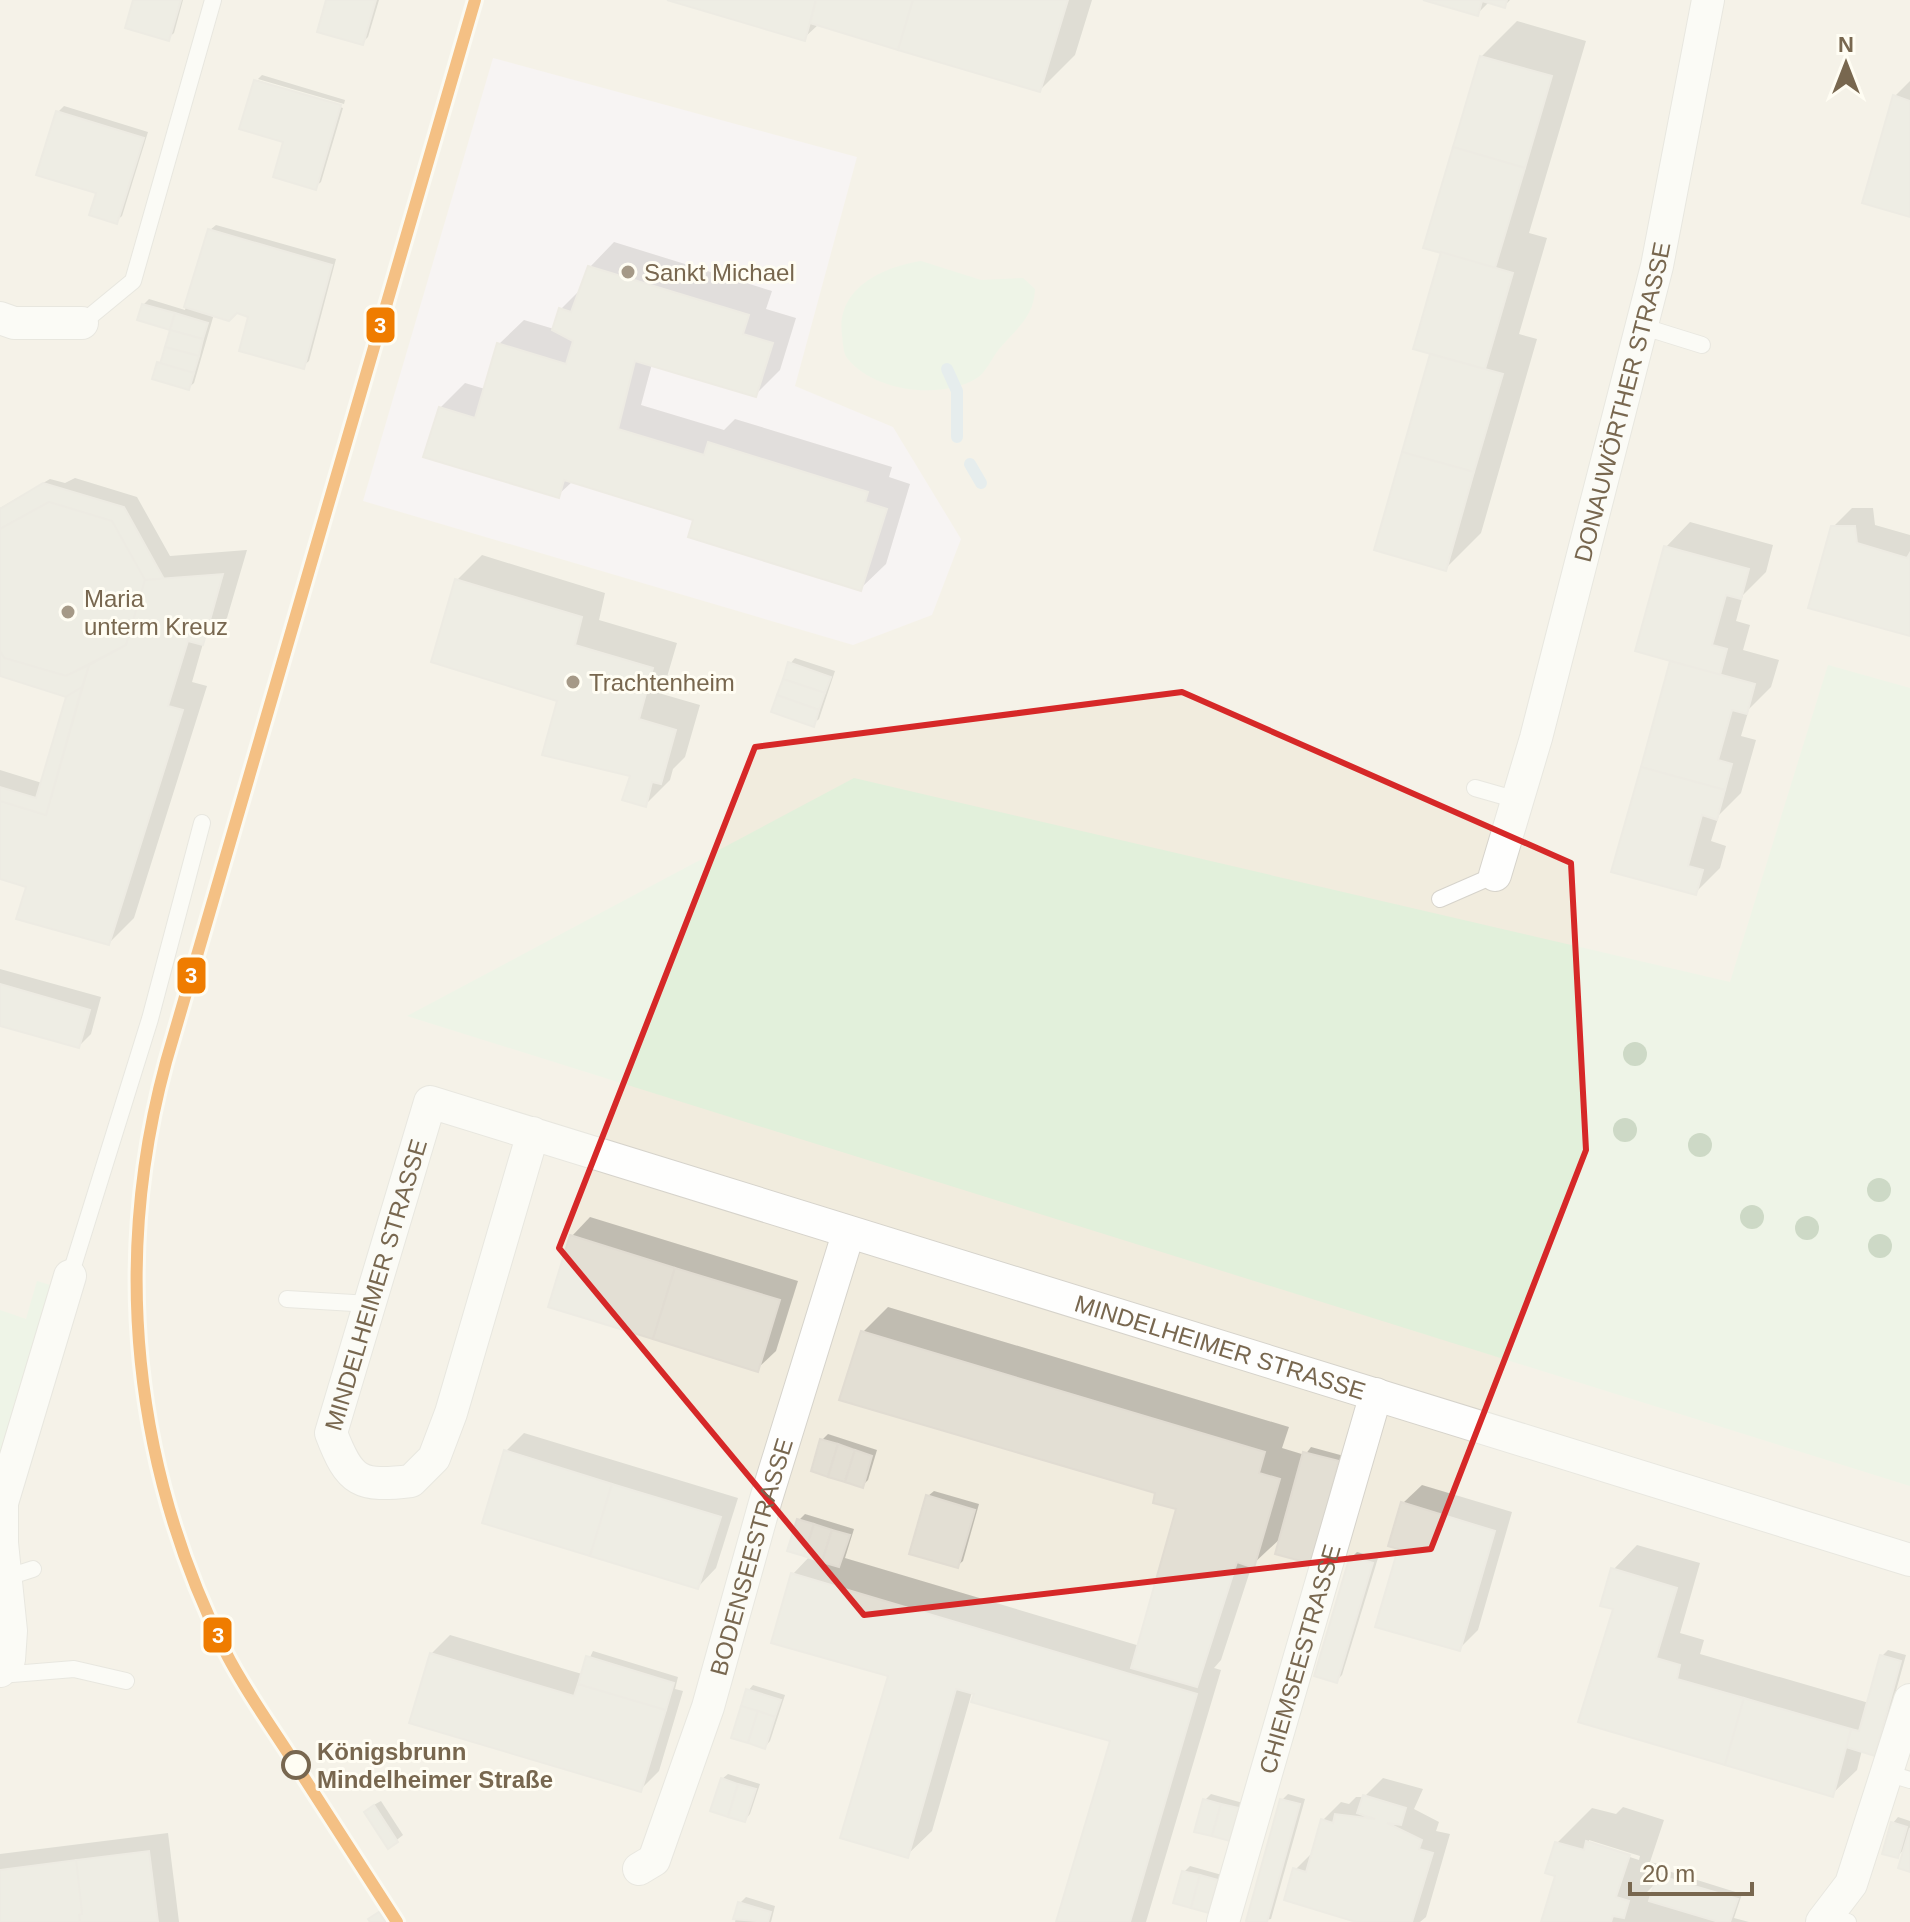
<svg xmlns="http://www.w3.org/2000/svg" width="1910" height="1922" font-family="Helvetica,sans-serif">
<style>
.residential{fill:#f1ecde}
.education{fill:#f7eff5}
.green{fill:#e2f0db}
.shadow{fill:#0003;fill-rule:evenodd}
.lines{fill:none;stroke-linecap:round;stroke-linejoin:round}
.stream{stroke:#d1e1e9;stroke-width:12}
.building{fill:#e3dfd4;stroke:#e1dcd2;stroke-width:2}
.service-casing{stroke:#d6d3cb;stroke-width:18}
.minor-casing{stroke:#d6d3cb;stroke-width:34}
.service{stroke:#fefefd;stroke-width:16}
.minor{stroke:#fefefd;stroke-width:32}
.tram-1-casing{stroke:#fffdf3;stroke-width:18}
.tram-1{stroke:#ef7c00;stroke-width:12}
.tree{fill:#99b492}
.marked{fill:none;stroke:#d62828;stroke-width:6;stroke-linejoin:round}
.poi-dot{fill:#a59987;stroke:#fffdf3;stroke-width:3}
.stop-dot{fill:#fffdf3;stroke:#78674f;stroke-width:4}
.labels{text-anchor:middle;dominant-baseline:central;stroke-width:6;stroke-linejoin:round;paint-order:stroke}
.poi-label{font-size:24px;fill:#78674f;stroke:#fffdf3;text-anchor:start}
.street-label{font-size:24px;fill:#78674f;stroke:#fffdf3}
.stop-label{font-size:24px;font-weight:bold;fill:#78674f;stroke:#fffdf3;text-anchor:start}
.line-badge{stroke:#fffdf3;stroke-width:3}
.badge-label{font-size:22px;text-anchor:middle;font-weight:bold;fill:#fff}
</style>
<rect width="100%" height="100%" fill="#f8f7f0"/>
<rect class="residential" x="0" y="0" width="1910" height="1922"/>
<path class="education" d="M493 58 857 157 795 386 893 427 961 539 932 615 853 645 363 501Z"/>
<g class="green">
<path d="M921 261 981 280 1023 278 1035 289C1034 317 1016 329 999 349 992 358 986 372 977 378 941 400 874 392 847 358 843 352 843 343 842 335 836 288 883 267 921 261Z"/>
<path d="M1828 665 1910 688V1486L407 1016 854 778 1730 982Z"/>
<path d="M37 1281 50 1285 0 1459V1310L26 1319Z"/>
</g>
<g class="shadow">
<path d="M135 0H183L174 33 168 38Z"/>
<path d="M328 0H379L368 37 362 43Z"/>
<path d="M674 0H1092L1075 55 1040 90 819 24 804 38Z"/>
<path d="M1431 0H1510L1504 6 1490 1 1477 14Z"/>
<path d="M1517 21 1586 41 1529 233 1547 238 1519 334 1537 339 1481 533 1445 569 1376 549 1433 352 1444 251 1481 57Z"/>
<path d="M262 75 345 100 344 104 258 79Z"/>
<path d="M257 80 343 108 321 182 315 187 286 141 242 128Z"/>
<path d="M1910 81V215L1895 96Z"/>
<path d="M64 106 148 132 122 216 116 221 58 112Z"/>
<path d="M216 225 336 259 309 361 303 366 251 315 236 311 214 314 194 383 188 388 155 378 173 328 143 305 149 299 185 310 210 230Z"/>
<path d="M614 242 772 291 766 309 796 318 780 370 755 395 652 364 641 405 724 430 735 419 892 467 889 477 910 484 886 564 861 588 696 518 573 481 558 495 440 408 465 383 485 389 499 344 524 320 554 329 560 310 582 288 590 267Z"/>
<path d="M75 478 137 497 170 556 247 550 227 618 204 640 192 682 207 686 134 918 109 943 28 885 0 877V770L42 783 68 695 0 674V508L50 479 65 483Z"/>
<path d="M1852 508H1873L1875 525 1910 535V635L1833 527Z"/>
<path d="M1690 522 1773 545 1766 572 1743 595 1736 621 1750 625 1743 650 1779 660 1771 687 1749 709 1741 736 1756 740 1741 793 1719 815 1711 841 1726 846 1720 868 1695 893 1613 871 1672 660 1666 547Z"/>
<path d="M482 555 605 593 599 620 677 643 662 694 700 705 685 757 673 769 670 780 645 805 632 774 457 580Z"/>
<path d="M795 658 835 671 819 719 813 724 790 664Z"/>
<path d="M0 969 101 997 91 1034 79 1046 0 1024Z"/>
<path d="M590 1217 798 1281 776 1351 757 1369 572 1236Z"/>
<path d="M888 1307 1289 1427 1282 1448 1305 1455 1311 1447 1344 1456 1317 1557 1282 1537 1252 1565 1221 1660 1214 1668 1221 1670 1146 1922H1058L1112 1739 972 1692 932 1831 907 1855 891 1674 793 1574 810 1556 799 1520 805 1514 854 1529 845 1558 1140 1646 1179 1508 1158 1492 863 1332Z"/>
<path d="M524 1433 738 1498 716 1568 698 1587 506 1451Z"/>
<path d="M828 1434 877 1450 868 1480 862 1486 822 1440Z"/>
<path d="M1422 1485 1512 1512 1478 1630 1459 1649 1400 1547 1403 1503Z"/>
<path d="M934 1491 979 1504 963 1561 957 1566 928 1496Z"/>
<path d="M1637 1545 1700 1563 1680 1633 1704 1640 1700 1654 1869 1703 1882 1656 1888 1650 1906 1655 1880 1748 1874 1753 1862 1750 1857 1770 1832 1794 1580 1720 1615 1608 1613 1570Z"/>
<path d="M1357 1552 1378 1558 1342 1675 1337 1680 1352 1557Z"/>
<path d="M450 1635 582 1674 593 1651 678 1677 675 1689 683 1691 659 1771 640 1790 431 1654Z"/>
<path d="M753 1685 785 1695 770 1741 765 1747 748 1691Z"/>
<path d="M728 1774 760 1784 750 1814 745 1820 722 1779Z"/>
<path d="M1383 1778 1423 1789 1414 1809 1439 1822 1436 1831 1450 1834 1426 1917 1420 1922H1363L1295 1870 1314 1851 1323 1820 1341 1802 1349 1804 1356 1797H1364Z"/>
<path d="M1211 1794 1243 1803 1235 1833 1205 1800Z"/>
<path d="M1288 1794 1305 1799 1271 1919 1256 1922 1282 1800Z"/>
<path d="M381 1801 403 1835 389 1846 372 1806Z"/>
<path d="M1623 1807 1664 1820 1650 1862 1663 1865 1660 1875 1665 1870 1742 1894 1734 1918 1749 1922H1543L1558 1875 1557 1843 1592 1808 1616 1814ZM1589 1840 1640 1856 1639 1860 1589 1844ZM1657 1882 1653 1894 1647 1892Z"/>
<path d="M1898 1817 1910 1821V1870L1906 1847 1898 1856 1893 1823Z"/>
<path d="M168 1833 179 1922H0V1854Z"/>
<path d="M1190 1866 1222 1875 1214 1905 1208 1911 1184 1872Z"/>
<path d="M746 1897 775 1906 771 1922H735L740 1903Z"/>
<path d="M385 1908 394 1922H373L376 1914Z"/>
</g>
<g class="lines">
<g class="stream">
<path d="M947 369 957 391V437"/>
<path d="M970 464 981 483"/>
</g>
</g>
<g class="building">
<path d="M133 0H181L169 41 125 28Z"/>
<path d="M326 0H376L363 45 317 32Z"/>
<path d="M667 0H816L805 41Z"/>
<path d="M816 0H913L898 50 810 23Z"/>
<path d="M913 0H1068L1040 92 898 50Z"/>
<path d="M1423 0H1507L1505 8 1482 1 1478 16Z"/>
<path d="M1480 56 1552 76 1525 168 1453 147Z"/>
<path d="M254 80 341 105 316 190 273 177 283 142 239 129Z"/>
<path d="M1893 95 1910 101V217L1862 203Z"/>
<path d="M56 111 144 138 117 224 89 215 96 193 36 175Z"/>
<path d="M1453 147 1525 168 1495 268 1423 248Z"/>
<path d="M208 229 332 265 304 369 239 351 248 317 237 313 229 321 184 307Z"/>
<path d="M1441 252 1513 273 1485 369 1413 349Z"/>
<path d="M588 266 749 315 743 334 773 343 756 397 635 361 618 429 704 455 708 442 868 492 865 502 887 509 861 591 688 537 693 520 564 480 559 498 423 457 439 407 475 418 497 343 566 364 573 341 552 330 559 308 571 312Z"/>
<path d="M142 304 175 313 170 330 137 320Z"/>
<path d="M175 313 208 323 203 339 170 330Z"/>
<path d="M170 330 203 339 199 356 165 347Z"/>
<path d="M165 347 199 356 194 373 160 364Z"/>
<path d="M1430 354 1503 374 1474 472 1402 452Z"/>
<path d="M157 362 194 373 189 390 152 379Z"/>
<path d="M1402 452 1474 472 1446 571 1374 550Z"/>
<path d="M43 483 124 507 164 579 145 580 112 521 49 502 0 529V509Z"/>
<path d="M49 502 112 521 145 580 126 645 66 676 4 658 0 651V529Z"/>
<path d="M1831 526H1855L1857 543 1907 558 1910 553V636L1808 608Z"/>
<path d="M1664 546 1749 569 1741 599 1726 595 1712 645 1727 649 1720 675 1635 651Z"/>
<path d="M223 574 203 645 188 641 168 706 183 710 109 945 16 919 26 887 0 879V801L46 815 89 665 126 645 145 580Z"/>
<path d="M455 579 582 617 575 645 653 668 639 719 676 730 661 784 652 782 646 807 622 800 630 776 542 755 557 701 431 662Z"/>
<path d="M0 651 4 658 66 676 89 665 82 687 66 697 0 676Z"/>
<path d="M1670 661 1755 684 1747 714 1732 710 1718 760 1732 764 1725 790 1641 767Z"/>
<path d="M788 662 831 677 825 693 783 679Z"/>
<path d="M783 679 825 693 819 710 777 695Z"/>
<path d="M82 687 46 815 0 801V787L36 798 66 697Z"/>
<path d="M777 695 819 710 814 727 771 712Z"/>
<path d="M1641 767 1725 790 1717 820 1702 815 1688 866 1703 870 1696 895 1611 872Z"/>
<path d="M0 984 90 1010 79 1048 0 1026Z"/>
<path d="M570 1235 675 1268 653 1339 548 1307Z"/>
<path d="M675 1268 780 1300 758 1372 653 1339Z"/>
<path d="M861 1331 1265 1452 1259 1473 1280 1479 1254 1568 1237 1562 1197 1687 1131 1668 1176 1509 1153 1503 1155 1493 839 1400Z"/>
<path d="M820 1439 838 1444 828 1477 811 1471Z"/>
<path d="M838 1444 855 1450 845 1482 828 1477Z"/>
<path d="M504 1450 612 1484 590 1556 482 1523Z"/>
<path d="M855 1450 872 1456 863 1488 845 1482Z"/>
<path d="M1303 1452 1339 1461 1312 1564 1275 1554Z"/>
<path d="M612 1484 721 1517 698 1589 590 1556Z"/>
<path d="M926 1495 975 1510 958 1568 909 1554Z"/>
<path d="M1401 1502 1495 1531 1460 1651 1375 1627 1398 1549 1388 1546Z"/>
<path d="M797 1519 814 1524 804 1556 787 1551Z"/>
<path d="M814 1524 832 1530 822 1562 804 1556Z"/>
<path d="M832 1530 850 1535 839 1567 822 1562Z"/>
<path d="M1350 1556 1373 1563 1337 1683 1314 1676Z"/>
<path d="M1611 1568 1677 1588 1656 1658 1680 1665 1677 1679 1744 1698 1725 1765 1578 1722 1613 1609 1600 1606Z"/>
<path d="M791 1573 1197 1694 1130 1922H1056L1110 1741 971 1702 974 1694 956 1689 908 1858 840 1838 888 1676 771 1643Z"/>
<path d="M430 1653 574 1696 578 1684 666 1710 641 1792 409 1723Z"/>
<path d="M1880 1655 1901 1661 1875 1756 1846 1747 1851 1729 1859 1731Z"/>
<path d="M586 1656 674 1683 666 1710 578 1684Z"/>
<path d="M746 1689 781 1700 775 1717 741 1706Z"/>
<path d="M1744 1698 1851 1729 1833 1797 1725 1765Z"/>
<path d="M741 1706 758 1711 748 1743 731 1738Z"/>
<path d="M758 1711 775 1717 765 1749 748 1743Z"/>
<path d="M721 1778 738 1784 728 1817 710 1811Z"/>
<path d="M738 1784 756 1789 745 1822 728 1817Z"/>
<path d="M1363 1795 1406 1808 1401 1825 1387 1823 1422 1840 1419 1849 1433 1853 1412 1922H1356L1284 1900 1293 1868 1306 1872 1321 1819 1333 1823 1335 1814 1375 1819 1357 1813Z"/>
<path d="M1203 1799 1221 1804 1212 1836 1194 1832Z"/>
<path d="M1280 1799 1300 1804 1267 1922H1249L1246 1921Z"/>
<path d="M1221 1804 1239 1808 1230 1841 1212 1836Z"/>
<path d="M374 1805 398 1842 388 1849 364 1812Z"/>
<path d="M1891 1822 1907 1827 1898 1858 1882 1854Z"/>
<path d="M1910 1828V1872L1898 1868Z"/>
<path d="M1586 1841 1630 1855 1616 1897 1629 1901 1624 1918 1613 1916 1611 1922H1541L1555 1876 1545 1873 1555 1842 1584 1850Z"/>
<path d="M149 1851 158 1922H80L79 1915 82 1914 76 1860Z"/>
<path d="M76 1860 82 1914 79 1915 80 1922H0V1870Z"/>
<path d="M1182 1871 1200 1875 1191 1908 1173 1903Z"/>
<path d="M1200 1875 1218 1880 1209 1913 1191 1908Z"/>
<path d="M1657 1875 1738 1899 1730 1922H1719L1649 1901Z"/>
<path d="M738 1902 771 1912 768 1922 733 1919Z"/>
<path d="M379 1912 385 1922H370L368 1919Z"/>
</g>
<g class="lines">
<g class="service-casing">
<g id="service">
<path d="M82 323 133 281 213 0"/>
<path d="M1641 326 1702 345"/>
<path d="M1475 788 1517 800"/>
<path d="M1440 899 1495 875"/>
<path d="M70 1276 150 1019 202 823"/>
<path d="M287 1299 370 1304"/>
<path d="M2 1579 33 1569"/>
<path d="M0 1675 74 1669 126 1681"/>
<path d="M1887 1773 1910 1780"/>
<path d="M1828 1916 1848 1922"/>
</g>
</g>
<g class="minor-casing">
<g id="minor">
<path d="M0 318 14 323H82"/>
<path id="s1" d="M1495 875 1536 738 1657 266 1708 0"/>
<path id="s2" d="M533 1133 451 1413 434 1458 411 1481C360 1487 350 1483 331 1433L430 1102 1910 1560"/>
<path d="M0 1671 9 1660 11 1631 2 1543V1503L70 1276"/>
<path id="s3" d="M639 1869 654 1860 708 1707 766 1499 848 1234"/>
<path id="s4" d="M1223 1922 1376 1394"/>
<path d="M1822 1922 1851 1884 1910 1700"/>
</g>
</g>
<use href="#service" class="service"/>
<use href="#minor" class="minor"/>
<g class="tram-1-casing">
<path id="tram-1" d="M397 1922C362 1868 327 1813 292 1759 269 1723 244 1689 225 1651 133 1466 112 1261 166 1062L475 0"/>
</g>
<use href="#tram-1" class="tram-1"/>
</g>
<g class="tree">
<circle cx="1635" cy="1054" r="12"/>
<circle cx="1625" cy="1130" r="12"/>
<circle cx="1700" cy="1145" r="12"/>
<circle cx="1879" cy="1190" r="12"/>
<circle cx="1752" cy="1217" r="12"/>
<circle cx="1807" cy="1228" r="12"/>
<circle cx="1880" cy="1246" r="12"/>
</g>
<path d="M0 0H1910V1922H0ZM1182 692 1571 863 1586 1150 1431 1549 864 1615 559 1248 755 747Z" fill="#f8f7f0" fill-opacity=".55" fill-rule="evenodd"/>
<path class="marked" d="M1182 692 1571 863 1586 1150 1431 1549 864 1615 559 1248 755 747Z"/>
<g class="poi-dot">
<circle cx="628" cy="272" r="8"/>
<circle cx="68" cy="612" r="8"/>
<circle cx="573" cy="682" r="8"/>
</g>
<circle class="stop-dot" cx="296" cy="1765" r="13"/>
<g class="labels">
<g class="poi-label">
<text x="644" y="272">Sankt Michael</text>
<text x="84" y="598">Maria<tspan x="84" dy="28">unterm Kreuz</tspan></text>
<text x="589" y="682">Trachtenheim</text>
</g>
<g class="street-label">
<text stroke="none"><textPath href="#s1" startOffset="490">DONAUWÖRTHER STRASSE</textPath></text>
<text stroke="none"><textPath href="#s2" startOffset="634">MINDELHEIMER STRASSE</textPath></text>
<text stroke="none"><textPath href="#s2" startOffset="1652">MINDELHEIMER STRASSE</textPath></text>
<text stroke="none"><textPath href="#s3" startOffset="336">BODENSEESTRASSE</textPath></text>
<text stroke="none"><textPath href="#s4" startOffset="274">CHIEMSEESTRASSE</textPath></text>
</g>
<g class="stop-label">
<text x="317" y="1751">Königsbrunn<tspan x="317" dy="28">Mindelheimer Straße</tspan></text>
</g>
</g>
<g class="line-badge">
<rect x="365" y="306" width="31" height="38" rx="8" fill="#ef7c00"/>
<rect x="176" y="956" width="31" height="39" rx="8" fill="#ef7c00"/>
<rect x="202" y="1616" width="31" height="38" rx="8" fill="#ef7c00"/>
</g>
<g class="badge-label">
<text x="380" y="333">3</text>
<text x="191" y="983">3</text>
<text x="218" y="1643">3</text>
</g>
<g transform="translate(1846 64)" stroke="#fffdf3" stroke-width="6" paint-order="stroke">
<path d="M0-6L14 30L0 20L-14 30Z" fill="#78674f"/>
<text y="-12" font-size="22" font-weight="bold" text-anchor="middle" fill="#78674f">N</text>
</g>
<path d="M1630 1882v12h122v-12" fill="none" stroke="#78674f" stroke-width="4"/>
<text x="1642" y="1882" font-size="24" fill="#78674f" stroke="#fffdf3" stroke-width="6" paint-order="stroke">20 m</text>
</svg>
